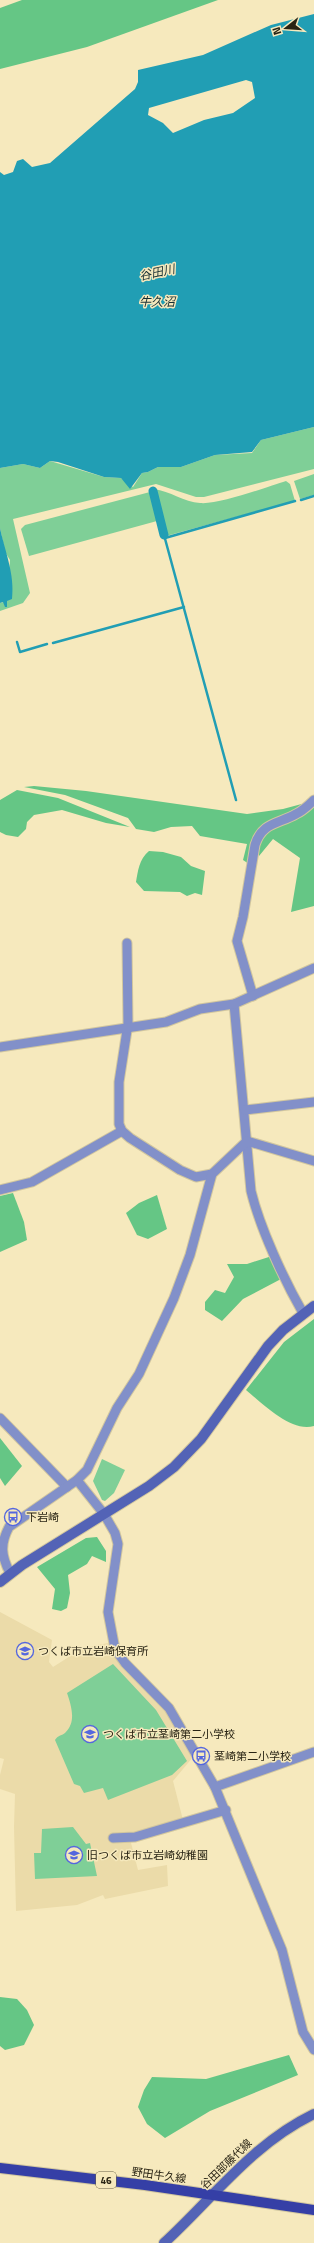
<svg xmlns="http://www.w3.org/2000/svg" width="314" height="2243" font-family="'Titillium Web','Noto Sans JP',sans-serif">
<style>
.built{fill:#ebdba9}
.green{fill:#7fcf97}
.forest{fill:#65c685}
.water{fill:#219eb4;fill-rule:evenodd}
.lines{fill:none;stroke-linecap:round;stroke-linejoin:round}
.stream{stroke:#219eb4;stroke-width:2.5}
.canal{stroke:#219eb4;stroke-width:9}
.street-casing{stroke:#d1c69f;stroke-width:11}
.secondary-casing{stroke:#d1c69f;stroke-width:12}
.primary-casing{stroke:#d1c69f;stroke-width:12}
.street{stroke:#8290c9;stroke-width:9}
.secondary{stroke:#5363b6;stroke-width:10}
.primary{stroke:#353fa6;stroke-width:10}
.labels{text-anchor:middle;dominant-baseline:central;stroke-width:3;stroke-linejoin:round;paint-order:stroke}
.shield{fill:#f6e9bd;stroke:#665f47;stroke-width:1}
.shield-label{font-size:10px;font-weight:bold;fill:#292414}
.poi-label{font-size:11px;fill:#292414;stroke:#f6e9bd;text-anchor:start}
.street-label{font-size:11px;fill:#292414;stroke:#f6e9bd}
.water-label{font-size:12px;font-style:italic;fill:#152e33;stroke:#f6e9bd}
</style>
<rect width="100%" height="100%" fill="#f6e9bd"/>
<path class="built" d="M0 1612 52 1640 49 1662 53 1667 83 1648 108 1643 123 1668 165 1711 193 1757 173 1781 183 1820 130 1839 138 1870 167 1865 168 1886 105 1899 103 1895 77 1905 16 1911 14 1827 15 1794 0 1789V1775L4 1759 0 1758Z"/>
<g class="green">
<path d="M314 427V469L204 497H196L156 484 13 519 30 593 23 603 0 611V603L7 601 10 560 5 552 0 528V468L23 464 40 468 50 461 104 477 121 478 133 487 142 473 148 472 158 467H181L215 455 252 453 261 440Z"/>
<path d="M314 474V495L300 499 294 481Z"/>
<path d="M286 481 290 484 295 501 166 536 154 489C170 491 184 502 200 503 218 505 267 487 286 481Z"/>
<path d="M150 492 157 521 29 556 21 529 25 525Z"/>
<path d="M102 1459 125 1470 114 1493 105 1501 102 1500 93 1481Z"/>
<path d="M113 1664 156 1710 187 1761 172 1775 108 1800 103 1788 84 1793 80 1786 74 1784 55 1740C58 1735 61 1736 65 1733 77 1722 71 1705 67 1693Z"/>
<path d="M73 1827 86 1844 90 1843 97 1876 35 1879 34 1853H41L42 1829Z"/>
</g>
<g class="forest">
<path d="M22 0H218L87 47 0 69V8Z"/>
<path d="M34 786 86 791 247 814 283 809 309 802 297 811 269 821 260 828 249 864 243 860 247 844 200 836 192 826 171 827 154 832 136 829 128 818 65 795 24 787Z"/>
<path d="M17 790 58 798 130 827 106 823 62 810 34 815 27 822 26 829 18 837 6 835 0 832V800Z"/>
<path d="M314 806V906L291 912 300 858 273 839 259 856 258 848 265 832Z"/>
<path d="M149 851 163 852 181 857 191 866 205 871 202 895 195 893 187 896 180 892 144 891 136 882C138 871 139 859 149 851Z"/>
<path d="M13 1193 24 1222 27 1240 0 1252V1196Z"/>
<path d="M157 1195 167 1229 148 1239 137 1235 126 1213 139 1203Z"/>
<path d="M272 1256 281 1279 243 1299 222 1321 205 1310V1302L215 1290 225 1293 234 1277 227 1264H247Z"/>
<path d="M314 1319V1426C291 1433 262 1403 246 1390L284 1342Z"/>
<path d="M0 1438 22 1466 5 1486 0 1478Z"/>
<path d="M97 1537 106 1551V1562L92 1556 87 1564 68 1575 70 1593 67 1608 61 1611 52 1609 55 1589 37 1567 86 1538Z"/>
<path d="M0 1997 17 1999 27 2010 34 2025 24 2045 5 2050 0 2046Z"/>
<path d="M289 2055 298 2075 210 2111 165 2138 147 2124 138 2107 144 2090 152 2077 206 2079Z"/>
</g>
<g class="water">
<path d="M314 14V427L261 440 252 452 215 455 181 467H158L148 472 142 473 130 489 121 478 104 477 58 462 50 461 40 468 23 464 0 468V172L4 175 13 172 17 161 23 159 32 167 50 163 135 89 138 82V70L203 55 271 25ZM246 80 252 82 255 98 233 113 204 120 173 133 163 123 148 115 149 108Z"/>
<path d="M0 528C5 552 15 574 12 599L7 601V607H5L3 602 0 603Z"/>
</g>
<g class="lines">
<g class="stream">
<path d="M301 500 314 496"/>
<path d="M164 535 236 800"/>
<path d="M165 538 295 501"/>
<path d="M17 642 20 652 47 644"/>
<path d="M53 643 184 607"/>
</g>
<path class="canal" d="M153 491 164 535"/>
<g class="street-casing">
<g id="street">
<path d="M127 943 128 1024 119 1082V1124L122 1131 130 1138 180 1170 196 1177 212 1174"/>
<path d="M253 996 237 941 243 917 255 845C262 822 279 824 296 814 303 811 309 805 314 800"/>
<path d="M234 1004 251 1191C260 1228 284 1280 303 1313"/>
<path d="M0 1047 166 1022 200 1009 234 1004 314 968"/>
<path d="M245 1110 314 1102"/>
<path d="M0 1190 32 1182 122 1131"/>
<path d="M0 1418 67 1487"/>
<path d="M77 1480 104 1514 115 1533 118 1544 108 1612 115 1649 125 1663 169 1708 215 1787 282 1950 303 2032 314 2050"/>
<path d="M10 1573C1 1556 0 1544 9 1527L77 1480 87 1470 117 1408 139 1374 174 1298 190 1255 212 1174 247 1141 314 1161"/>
<path d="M215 1787 314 1752"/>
<path d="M113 1838 135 1837 226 1810"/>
</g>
</g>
<g class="secondary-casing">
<g id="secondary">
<path d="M0 1582 22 1565 149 1486 174 1467 201 1439 268 1346 283 1330 314 1306"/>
<path d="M164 2243C213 2198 252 2144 314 2114"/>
</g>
</g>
<g class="primary-casing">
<path id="primary" d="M0 2168 145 2185 314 2210"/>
</g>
<use href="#street" class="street"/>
<use href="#secondary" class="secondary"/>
<use href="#primary" class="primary"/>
</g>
<defs>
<g id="bus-ring" transform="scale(0.9)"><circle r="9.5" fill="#f6e9bd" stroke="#5567de" stroke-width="1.5"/><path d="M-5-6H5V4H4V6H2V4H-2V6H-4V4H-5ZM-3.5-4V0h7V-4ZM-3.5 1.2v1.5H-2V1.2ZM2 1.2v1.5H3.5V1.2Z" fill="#5567de"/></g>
<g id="school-ring" transform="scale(0.9)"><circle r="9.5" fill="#f6e9bd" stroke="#5567de" stroke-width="1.5"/><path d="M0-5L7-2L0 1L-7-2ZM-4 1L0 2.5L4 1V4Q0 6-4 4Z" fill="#5567de"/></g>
</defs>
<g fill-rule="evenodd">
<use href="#bus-ring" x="13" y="1517"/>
<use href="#school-ring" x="25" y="1651"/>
<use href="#school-ring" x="90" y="1734"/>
<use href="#bus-ring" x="201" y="1756"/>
<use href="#school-ring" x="74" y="1855"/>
</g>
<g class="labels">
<rect class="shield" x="96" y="2172" width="20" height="16" rx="3"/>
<g class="shield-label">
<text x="106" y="2180">46</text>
</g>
<g class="poi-label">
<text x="26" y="1517">下岩崎</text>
<text x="38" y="1651">つくば市立岩崎保育所</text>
<text x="103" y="1734">つくば市立茎崎第二小学校</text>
<text x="214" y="1756">茎崎第二小学校</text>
<text x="87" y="1855">旧つくば市立岩崎幼稚園</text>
</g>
<g class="street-label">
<text transform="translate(226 2164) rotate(-44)">谷田部藤代線</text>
<text transform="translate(159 2175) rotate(8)">野田牛久線</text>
</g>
<g class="water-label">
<text transform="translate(157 272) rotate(-12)">谷田川</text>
<text x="157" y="301">牛久沼</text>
</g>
</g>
<g transform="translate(286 28) rotate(253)" stroke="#f6e9bd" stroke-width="3" paint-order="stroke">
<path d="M0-3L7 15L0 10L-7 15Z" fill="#292414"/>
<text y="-6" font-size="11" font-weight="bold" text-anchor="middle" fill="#292414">N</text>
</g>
</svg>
